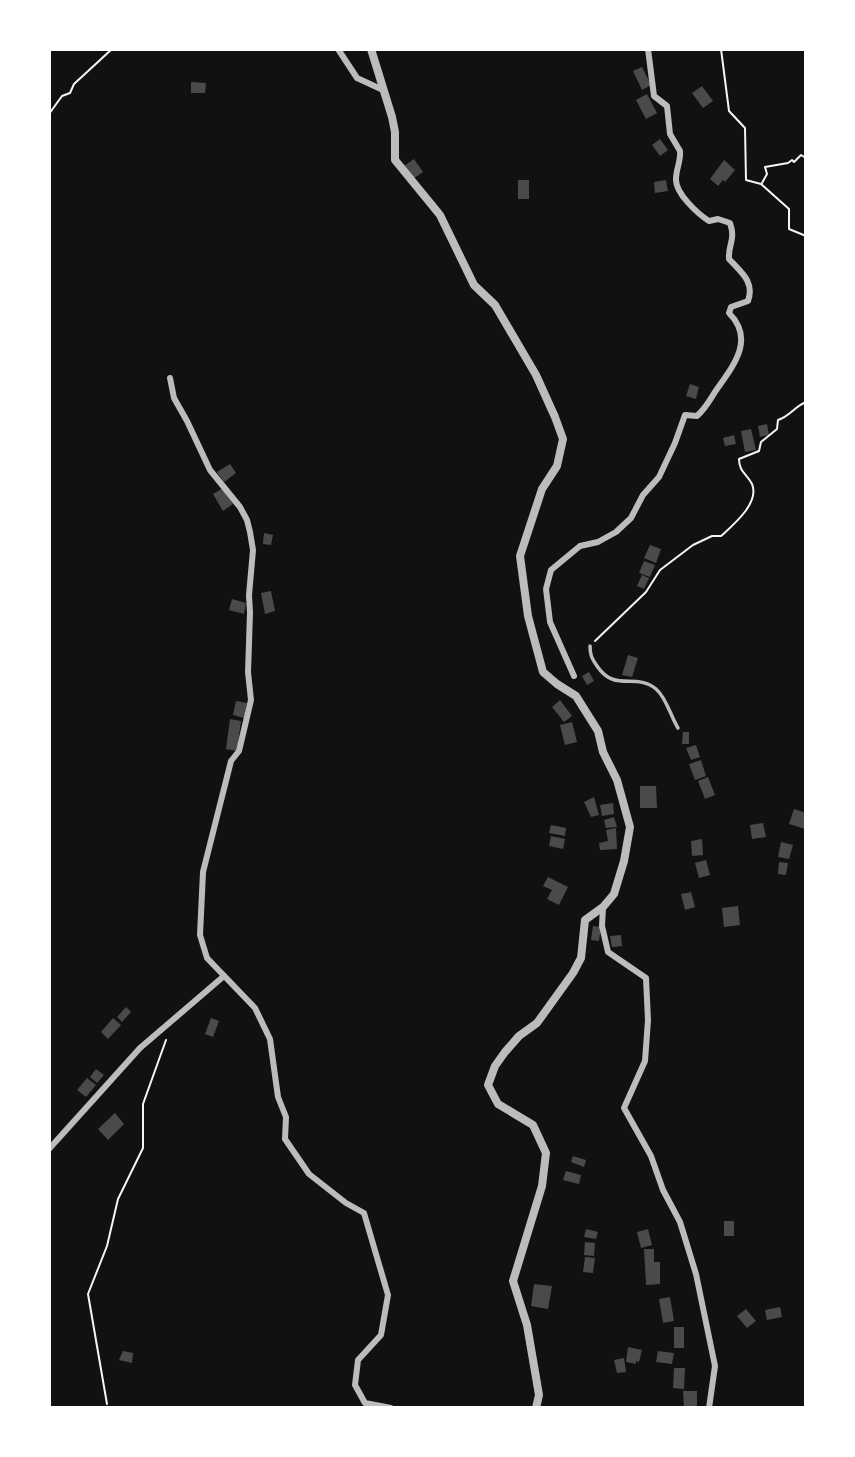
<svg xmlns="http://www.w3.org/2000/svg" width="855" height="1457" font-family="'Asap Condensed',sans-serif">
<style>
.building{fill:#4a4a4a}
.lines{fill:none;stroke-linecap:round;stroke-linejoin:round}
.path{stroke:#f5f5f5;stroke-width:2}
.service{stroke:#bcbcbc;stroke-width:3.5}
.minor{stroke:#bcbcbc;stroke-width:6}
.tertiary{stroke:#bcbcbc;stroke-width:8}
</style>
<rect width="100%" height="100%" fill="#111"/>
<g class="building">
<path d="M642 67 651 85 642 90 633 71Z"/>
<path d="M191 82 206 83 205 93H191Z"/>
<path d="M702 86 713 101 703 108 692 93Z"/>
<path d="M647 94 657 113 646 119 636 100Z"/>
<path d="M660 139 668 150 660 156 652 145Z"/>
<path d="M414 159 423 172 413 179 404 166Z"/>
<path d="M724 160 735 170 725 182 723 180 718 186 710 179Z"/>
<rect x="518" y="180" width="11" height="19"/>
<path d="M666 180 668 191 655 193 654 182Z"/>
<path d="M690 384 699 387 696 399 686 396Z"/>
<path d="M767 424 769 435 760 437 758 426Z"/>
<path d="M751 429 756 450 745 452 741 431Z"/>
<path d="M734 435 736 444 725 446 723 438Z"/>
<path d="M230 464 236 473 224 482 217 472Z"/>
<path d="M223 488 233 504 223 511 213 494Z"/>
<path d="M264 533 273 535 271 545 263 544Z"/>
<path d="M650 545 661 549 656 563 644 558Z"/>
<path d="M644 561 655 565 650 577 639 573Z"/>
<path d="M642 575 649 578 644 589 637 586Z"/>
<path d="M271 591 275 611 265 614 261 593Z"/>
<path d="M232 599 246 603 244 614 229 610Z"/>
<path d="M628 655 638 658 632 677 622 675Z"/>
<path d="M589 672 594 681 587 685 582 676Z"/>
<path d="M560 700 572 716 564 722 552 707Z"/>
<path d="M236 701 247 703 244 718 233 715Z"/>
<path d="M230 719 241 721 237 751 226 749Z"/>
<path d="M572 722 577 742 565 745 560 725Z"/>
<path d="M683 732H689V744H682Z"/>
<path d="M696 745 700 757 691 760 686 748Z"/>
<path d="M701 760 706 776 695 780 689 764Z"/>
<path d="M708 777 715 795 705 799 698 781Z"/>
<path d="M640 786H656L657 808H640Z"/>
<path d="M594 797 599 815 591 817 584 802Z"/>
<path d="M613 803 614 814 602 816 600 805Z"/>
<path d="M794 809 806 813 805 829 789 824Z"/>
<path d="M614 817 617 827 606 828 604 820Z"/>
<path d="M763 823 766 837 752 839 750 825Z"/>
<path d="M551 825 566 828 565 836 549 833Z"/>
<path d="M616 828 617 849 600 850 599 843 608 841 606 830Z"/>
<path d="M551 836 565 839 563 849 549 846Z"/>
<path d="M702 839 703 855 692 856 691 841Z"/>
<path d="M781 842 793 845 789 859 778 857Z"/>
<path d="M706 860 710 875 699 878 695 863Z"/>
<path d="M779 862 788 863 786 875 778 874Z"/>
<path d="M548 877 568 887 559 905 547 899 552 890 543 886Z"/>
<path d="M691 892 695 907 685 910 681 894Z"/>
<path d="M738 906 740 925 724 927 722 908Z"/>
<path d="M593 926 601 927 599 941 591 940Z"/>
<path d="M621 935 622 946 612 947 610 936Z"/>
<path d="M126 1007 131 1012 122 1022 117 1017Z"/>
<path d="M113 1018 121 1025 108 1039 101 1032Z"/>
<path d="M211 1018 219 1021 213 1037 205 1034Z"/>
<path d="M96 1069 104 1075 97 1083 90 1077Z"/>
<path d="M87 1078 96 1085 86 1097 77 1090Z"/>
<path d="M115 1113 124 1124 108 1140 98 1129Z"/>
<path d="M573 1156 586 1160 584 1167 571 1162Z"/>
<path d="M566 1171 581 1175 579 1184 563 1180Z"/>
<rect x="724" y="1221" width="10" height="15"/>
<path d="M586 1229 598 1232 596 1239 584 1237Z"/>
<path d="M648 1229 652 1245 641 1248 637 1232Z"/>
<path d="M585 1242 595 1243 594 1256 584 1255Z"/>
<path d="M644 1249H654V1262H660V1284L646 1285Z"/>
<path d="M585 1257 595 1258 593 1273 583 1272Z"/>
<path d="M534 1284 552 1286 548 1309 531 1306Z"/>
<path d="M670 1297 674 1321 663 1323 659 1299Z"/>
<path d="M780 1307 782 1317 767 1320 765 1310Z"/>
<path d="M746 1309 756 1321 747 1328 737 1316Z"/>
<rect x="674" y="1327" width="10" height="21"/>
<path d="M628 1347 642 1350 639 1362 636 1361V1364L626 1362Z"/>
<path d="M123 1351 133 1353 132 1363 119 1360Z"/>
<path d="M658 1351 674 1353 672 1364 656 1362Z"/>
<path d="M624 1358 626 1372 617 1373 614 1360Z"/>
<path d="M674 1368H685L684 1389 673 1388Z"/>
<path d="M683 1391H697V1408H684Z"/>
</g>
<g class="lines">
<g class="path">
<path d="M721 49 729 111 745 128 746 180 761 184 789 209V229L806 236"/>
<path d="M49 114 62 96 70 93 74 84 112 49"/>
<path d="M762 183 767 174 765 167 788 163 792 160 794 162 801 155 806 158"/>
<path d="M595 641 646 592 660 570 693 545 712 536H721C733 525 760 503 752 484 747 474 739 472 739 459L759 451 761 442 777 429 778 420C790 416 794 407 806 402"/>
<path d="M107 1404 88 1294 107 1246 118 1199 143 1148V1104L166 1040"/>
</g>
<path class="service" d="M590 646C590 655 592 659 597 666 615 693 635 672 656 689 666 697 671 717 678 728"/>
<g class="minor">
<path d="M338 49 357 78 383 90"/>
<path d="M170 378 174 398 187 421 210 470 240 507 247 520 250 532 253 550 249 595 250 613 248 672 251 700 239 751 231 761 203 872 200 935 207 958 255 1008 270 1039 278 1097 286 1117 285 1139 309 1174 346 1203 364 1213 388 1295 381 1335 358 1360 355 1385 365 1403 391 1408"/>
<path d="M574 676 550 622 546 589 551 570 580 546 598 542 616 532 631 518 643 495 659 477 675 443 685 415 697 416C707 407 710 399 717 389 734 365 755 339 729 313L731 307 748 301C755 282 741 272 729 259 728 244 736 240 730 223L718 219 709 221C698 214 675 193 676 179 676 169 681 161 680 151L670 134 667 106 654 96 648 49"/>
<path d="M603 907 602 926 608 952 646 978 648 1020 645 1061 624 1108 651 1156 663 1190 680 1222 696 1274 715 1366 709 1408"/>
<path d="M49 1149 140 1048 224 976"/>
</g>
<path class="tertiary" d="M371 49 392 117 395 132V160L440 215 474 285 495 305 536 375 555 417 563 439 557 466 542 489 520 556 528 616 543 672 557 684 576 696 598 731 603 752 617 780 630 827 624 861 614 894 603 907 585 920 581 958 573 973 537 1023 519 1036 505 1052 495 1066 488 1085 498 1104 533 1125 546 1153 542 1186 513 1281 527 1325 539 1395 536 1408"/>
</g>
<rect width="855" height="1457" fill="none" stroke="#ffffff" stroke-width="102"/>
</svg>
